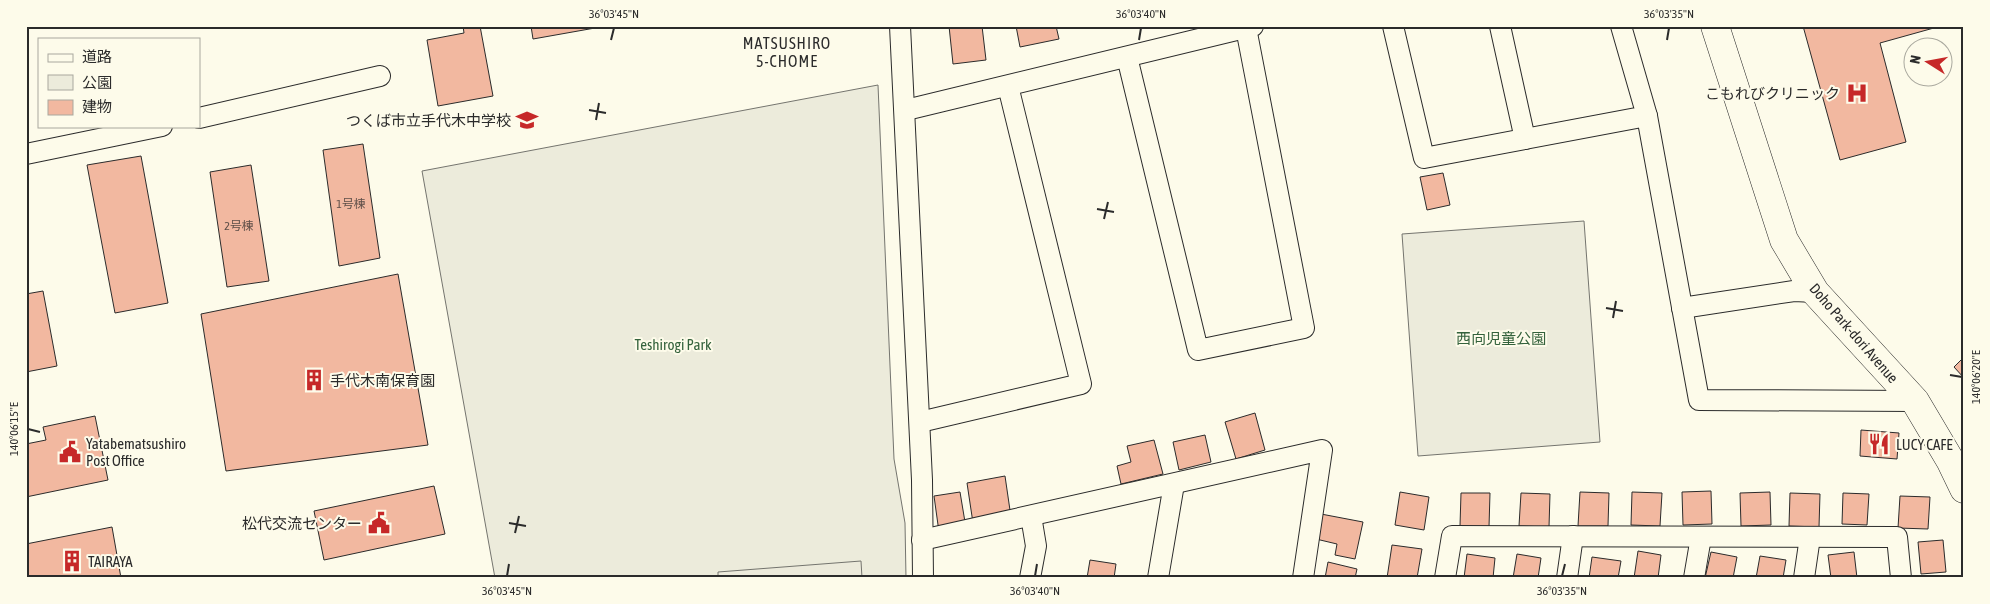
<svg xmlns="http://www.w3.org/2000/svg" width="1990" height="604" font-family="'Asap Condensed','Noto Sans JP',sans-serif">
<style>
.park{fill:#ecebdb;stroke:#74746e}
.parking{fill:#eceadb;stroke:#74746e}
.building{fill:#f2b8a0;stroke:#2b2b2b}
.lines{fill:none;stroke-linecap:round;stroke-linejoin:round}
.street-casing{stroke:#2b2b2b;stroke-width:22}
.secondary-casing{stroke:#2b2b2b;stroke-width:29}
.street{stroke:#fdfbea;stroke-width:20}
.secondary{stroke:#fdfbea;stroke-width:28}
.ticks{fill:none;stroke:#2b2b2b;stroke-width:2}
.labels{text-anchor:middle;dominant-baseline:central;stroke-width:4;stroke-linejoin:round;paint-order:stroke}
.number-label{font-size:12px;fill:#5d4e48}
.poi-label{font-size:15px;fill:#2b2b2b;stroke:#fdfbea;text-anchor:start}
.street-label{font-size:15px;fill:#2b2b2b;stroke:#fdfbea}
.park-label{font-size:15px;fill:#34623c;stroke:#fdfbea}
.neighbourhood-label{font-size:16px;letter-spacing:1px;fill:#2b2b2b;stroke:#fdfbea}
.neatline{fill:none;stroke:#2b2b2b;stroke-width:2}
.ticks-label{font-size:12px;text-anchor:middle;fill:#2b2b2b}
</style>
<rect width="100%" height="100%" fill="#fdfbea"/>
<g class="park">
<path d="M878 85 894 459 905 523 906 578H495L422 171Z"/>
<path d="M1584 221 1600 442 1418 456 1402 234Z"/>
</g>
<path class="parking" d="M861 561 862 578H718V572Z"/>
<g class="building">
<path d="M463 26H480L493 96 438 106 427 40 464 33Z"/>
<path d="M531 26H595V28L533 39Z"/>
<path d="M949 26H982L986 60 953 64Z"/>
<path d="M1016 26H1056L1059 39 1020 47Z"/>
<path d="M1803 26H1941L1880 43 1906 142 1840 160Z"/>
<path d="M363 144 380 258 339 266 323 150Z"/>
<path d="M141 156 168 303 115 313 87 165Z"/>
<path d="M251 165 269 281 227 287 210 172Z"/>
<path d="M1443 173 1450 205 1427 210 1420 177Z"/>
<path d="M398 274 428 445 226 471 201 314Z"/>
<path d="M43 291 57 366 26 372V294Z"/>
<path d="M1964 357V378L1954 367Z"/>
<path d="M1255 413 1265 450 1236 459 1225 422Z"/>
<path d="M95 416 108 480 26 497V444L46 440 43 427Z"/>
<path d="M1861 430 1899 433 1897 459 1860 456Z"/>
<path d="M1205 435 1211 462 1179 470 1173 442Z"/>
<path d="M1154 440 1163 474 1121 484 1117 466 1131 462 1127 446Z"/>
<path d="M1005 476 1011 517 973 523 967 483Z"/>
<path d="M434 486 445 534 324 560 314 511Z"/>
<path d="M1711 491 1712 524 1683 525 1682 492Z"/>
<path d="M960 492 966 528 939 532 934 496Z"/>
<path d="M1400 492 1429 497 1424 530 1395 525Z"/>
<path d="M1580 492 1609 493 1608 526H1578Z"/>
<path d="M1632 492 1662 493 1660 526 1631 525Z"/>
<path d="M1770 492 1771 525 1741 526 1740 493Z"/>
<path d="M1461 493H1490L1489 527 1460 526Z"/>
<path d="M1521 493 1550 494 1549 527 1519 526Z"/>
<path d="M1790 493 1820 494 1819 527 1789 526Z"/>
<path d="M1843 493 1869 494 1867 525 1842 524Z"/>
<path d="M1900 496 1930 497 1928 529 1898 528Z"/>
<path d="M1321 514 1363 522 1355 559 1335 555 1337 544 1316 539Z"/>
<path d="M112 527 121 578H26V544Z"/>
<path d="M1943 540 1946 572 1921 574 1918 542Z"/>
<path d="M1392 545 1422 549 1417 578H1387Z"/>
<path d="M1638 551 1661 555 1658 578H1634Z"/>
<path d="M1711 552 1737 557 1733 578H1705Z"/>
<path d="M1854 552 1857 578H1831L1828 555Z"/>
<path d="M1467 554 1495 558 1493 578H1464Z"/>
<path d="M1517 554 1541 558 1538 578H1513Z"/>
<path d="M1760 556 1786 560 1783 578H1756Z"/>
<path d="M1592 557 1621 561 1618 578H1589Z"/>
<path d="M1090 560 1116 564 1114 578H1087Z"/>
<path d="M1328 562 1357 569 1355 578H1325Z"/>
</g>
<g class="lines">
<g class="street-casing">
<g id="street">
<path d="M900 26 922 480 923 578"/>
<path d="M1393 26 1424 158 1647 116 1621 26"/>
<path d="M1500 26 1525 139"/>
<path d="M1127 57 1198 350 1304 328 1246 28"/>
<path d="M906 110 1253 26"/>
<path d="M1647 116 1699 400 1915 401"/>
<path d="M199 118 380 76"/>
<path d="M26 154 162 126"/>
<path d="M1682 308 1794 291 1815 292"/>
<path d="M920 422 1081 384 1008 86"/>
<path d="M922 540 1322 450 1303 578"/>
<path d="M1030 578 1036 546 1031 516"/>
<path d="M1158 578 1174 484"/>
<path d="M1445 578 1452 536 1897 537 1901 578"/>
<path d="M1567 578 1573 536"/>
<path d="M1694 578 1701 537"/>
<path d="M1804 578 1810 537"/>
</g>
</g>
<g class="secondary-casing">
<path id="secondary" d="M1715 26 1784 240 1815 292 1915 401 1950 460 1964 489"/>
</g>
<use href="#street" class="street"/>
<use href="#secondary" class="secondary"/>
</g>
<path class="ticks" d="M611 40 614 28M1139 40 1141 28M1667 40 1669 28M589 110 606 113M596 120 599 103M1097 209 1114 212M1104 219 1108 202M1606 308 1623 311M1613 318 1616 301M1950 375 1962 377M28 429 40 432M509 523 526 526M515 533 519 516M507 576 509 564M1035 576 1037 564M1562 576 1565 564"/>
<defs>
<g id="hospital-bare" transform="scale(1.725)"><path d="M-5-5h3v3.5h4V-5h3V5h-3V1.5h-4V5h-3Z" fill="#c62828" stroke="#fdfbea" stroke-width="2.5" paint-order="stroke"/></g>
<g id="school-bare" transform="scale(1.725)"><path d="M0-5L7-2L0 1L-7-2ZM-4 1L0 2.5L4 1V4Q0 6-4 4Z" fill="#c62828" stroke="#fdfbea" stroke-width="2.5" paint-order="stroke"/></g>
<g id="building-bare" transform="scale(1.725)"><path d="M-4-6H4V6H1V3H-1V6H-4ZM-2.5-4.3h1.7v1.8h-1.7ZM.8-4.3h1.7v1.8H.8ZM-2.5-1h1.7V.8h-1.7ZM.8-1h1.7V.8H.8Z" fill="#c62828" stroke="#fdfbea" stroke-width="2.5" paint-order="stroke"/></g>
<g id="restaurant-bare" transform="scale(1.725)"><path d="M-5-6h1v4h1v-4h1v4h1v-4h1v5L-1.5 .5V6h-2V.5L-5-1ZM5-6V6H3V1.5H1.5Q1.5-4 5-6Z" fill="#c62828" stroke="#fdfbea" stroke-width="2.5" paint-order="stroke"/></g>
<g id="civic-bare" transform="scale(1.725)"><path d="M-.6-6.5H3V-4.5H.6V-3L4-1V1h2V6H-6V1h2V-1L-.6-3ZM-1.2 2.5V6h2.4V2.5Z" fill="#c62828" stroke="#fdfbea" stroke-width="2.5" paint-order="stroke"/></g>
</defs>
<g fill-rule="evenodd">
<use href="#hospital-bare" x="1857" y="93"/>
<use href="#school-bare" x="527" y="120"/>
<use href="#building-bare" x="314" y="380"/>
<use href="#restaurant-bare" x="1879" y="444"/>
<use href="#civic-bare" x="70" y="452"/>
<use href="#civic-bare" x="379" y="523"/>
<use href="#building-bare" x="72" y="561"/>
</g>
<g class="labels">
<g class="number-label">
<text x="351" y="204">1号棟</text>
<text x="239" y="226">2号棟</text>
</g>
<g class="poi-label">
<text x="1840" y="93" text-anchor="end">こもれびクリニック</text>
<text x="511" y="120" text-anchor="end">つくば市立手代木中学校</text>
<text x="330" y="380">手代木南保育園</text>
<text x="86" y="443">Yatabematsushiro<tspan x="86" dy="17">Post Office</tspan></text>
<text x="1896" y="444">LUCY CAFE</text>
<text x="362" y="523" text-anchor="end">松代交流センター</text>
<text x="88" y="561">TAIRAYA</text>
</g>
<g class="street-label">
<text transform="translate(1854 333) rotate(49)">Doho Park-dori Avenue</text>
</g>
<g class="park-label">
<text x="1501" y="338">西向児童公園</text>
<text x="673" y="344">Teshirogi Park</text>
</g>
<g class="neighbourhood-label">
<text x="787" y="43">MATSUSHIRO<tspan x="787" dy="18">5-CHOME</tspan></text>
</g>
</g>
<rect width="1990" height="604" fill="none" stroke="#fdfbea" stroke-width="55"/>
<rect x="38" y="38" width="162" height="90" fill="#fdfbea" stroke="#a9a89e"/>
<rect x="48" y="54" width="25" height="8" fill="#fdfbea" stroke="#a9a89e"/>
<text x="82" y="62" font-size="15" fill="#2b2b2b">道路</text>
<rect x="48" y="75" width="25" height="15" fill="#ecebdb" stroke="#a9a89e"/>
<text x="82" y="88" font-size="15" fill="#2b2b2b">公園</text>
<rect x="48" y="100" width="25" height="15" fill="#f2b8a0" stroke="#a9a89e"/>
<text x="82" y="112" font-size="15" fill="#2b2b2b">建物</text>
<g transform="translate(1928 62) rotate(281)"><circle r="24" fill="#fdfbea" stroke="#a9a89e"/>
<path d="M0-4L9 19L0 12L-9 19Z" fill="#c62828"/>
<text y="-8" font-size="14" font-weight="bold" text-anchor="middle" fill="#2b2b2b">N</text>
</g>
<rect x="28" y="28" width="1934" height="548" class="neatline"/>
<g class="ticks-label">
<text x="614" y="18">36°03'45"N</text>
<text x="1141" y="18">36°03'40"N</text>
<text x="1669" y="18">36°03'35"N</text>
<text transform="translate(1976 377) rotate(-90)" y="4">140°06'20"E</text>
<text transform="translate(14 429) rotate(-90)" y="4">140°06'15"E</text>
<text x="507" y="595">36°03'45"N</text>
<text x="1035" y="595">36°03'40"N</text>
<text x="1562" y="595">36°03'35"N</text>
</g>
</svg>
